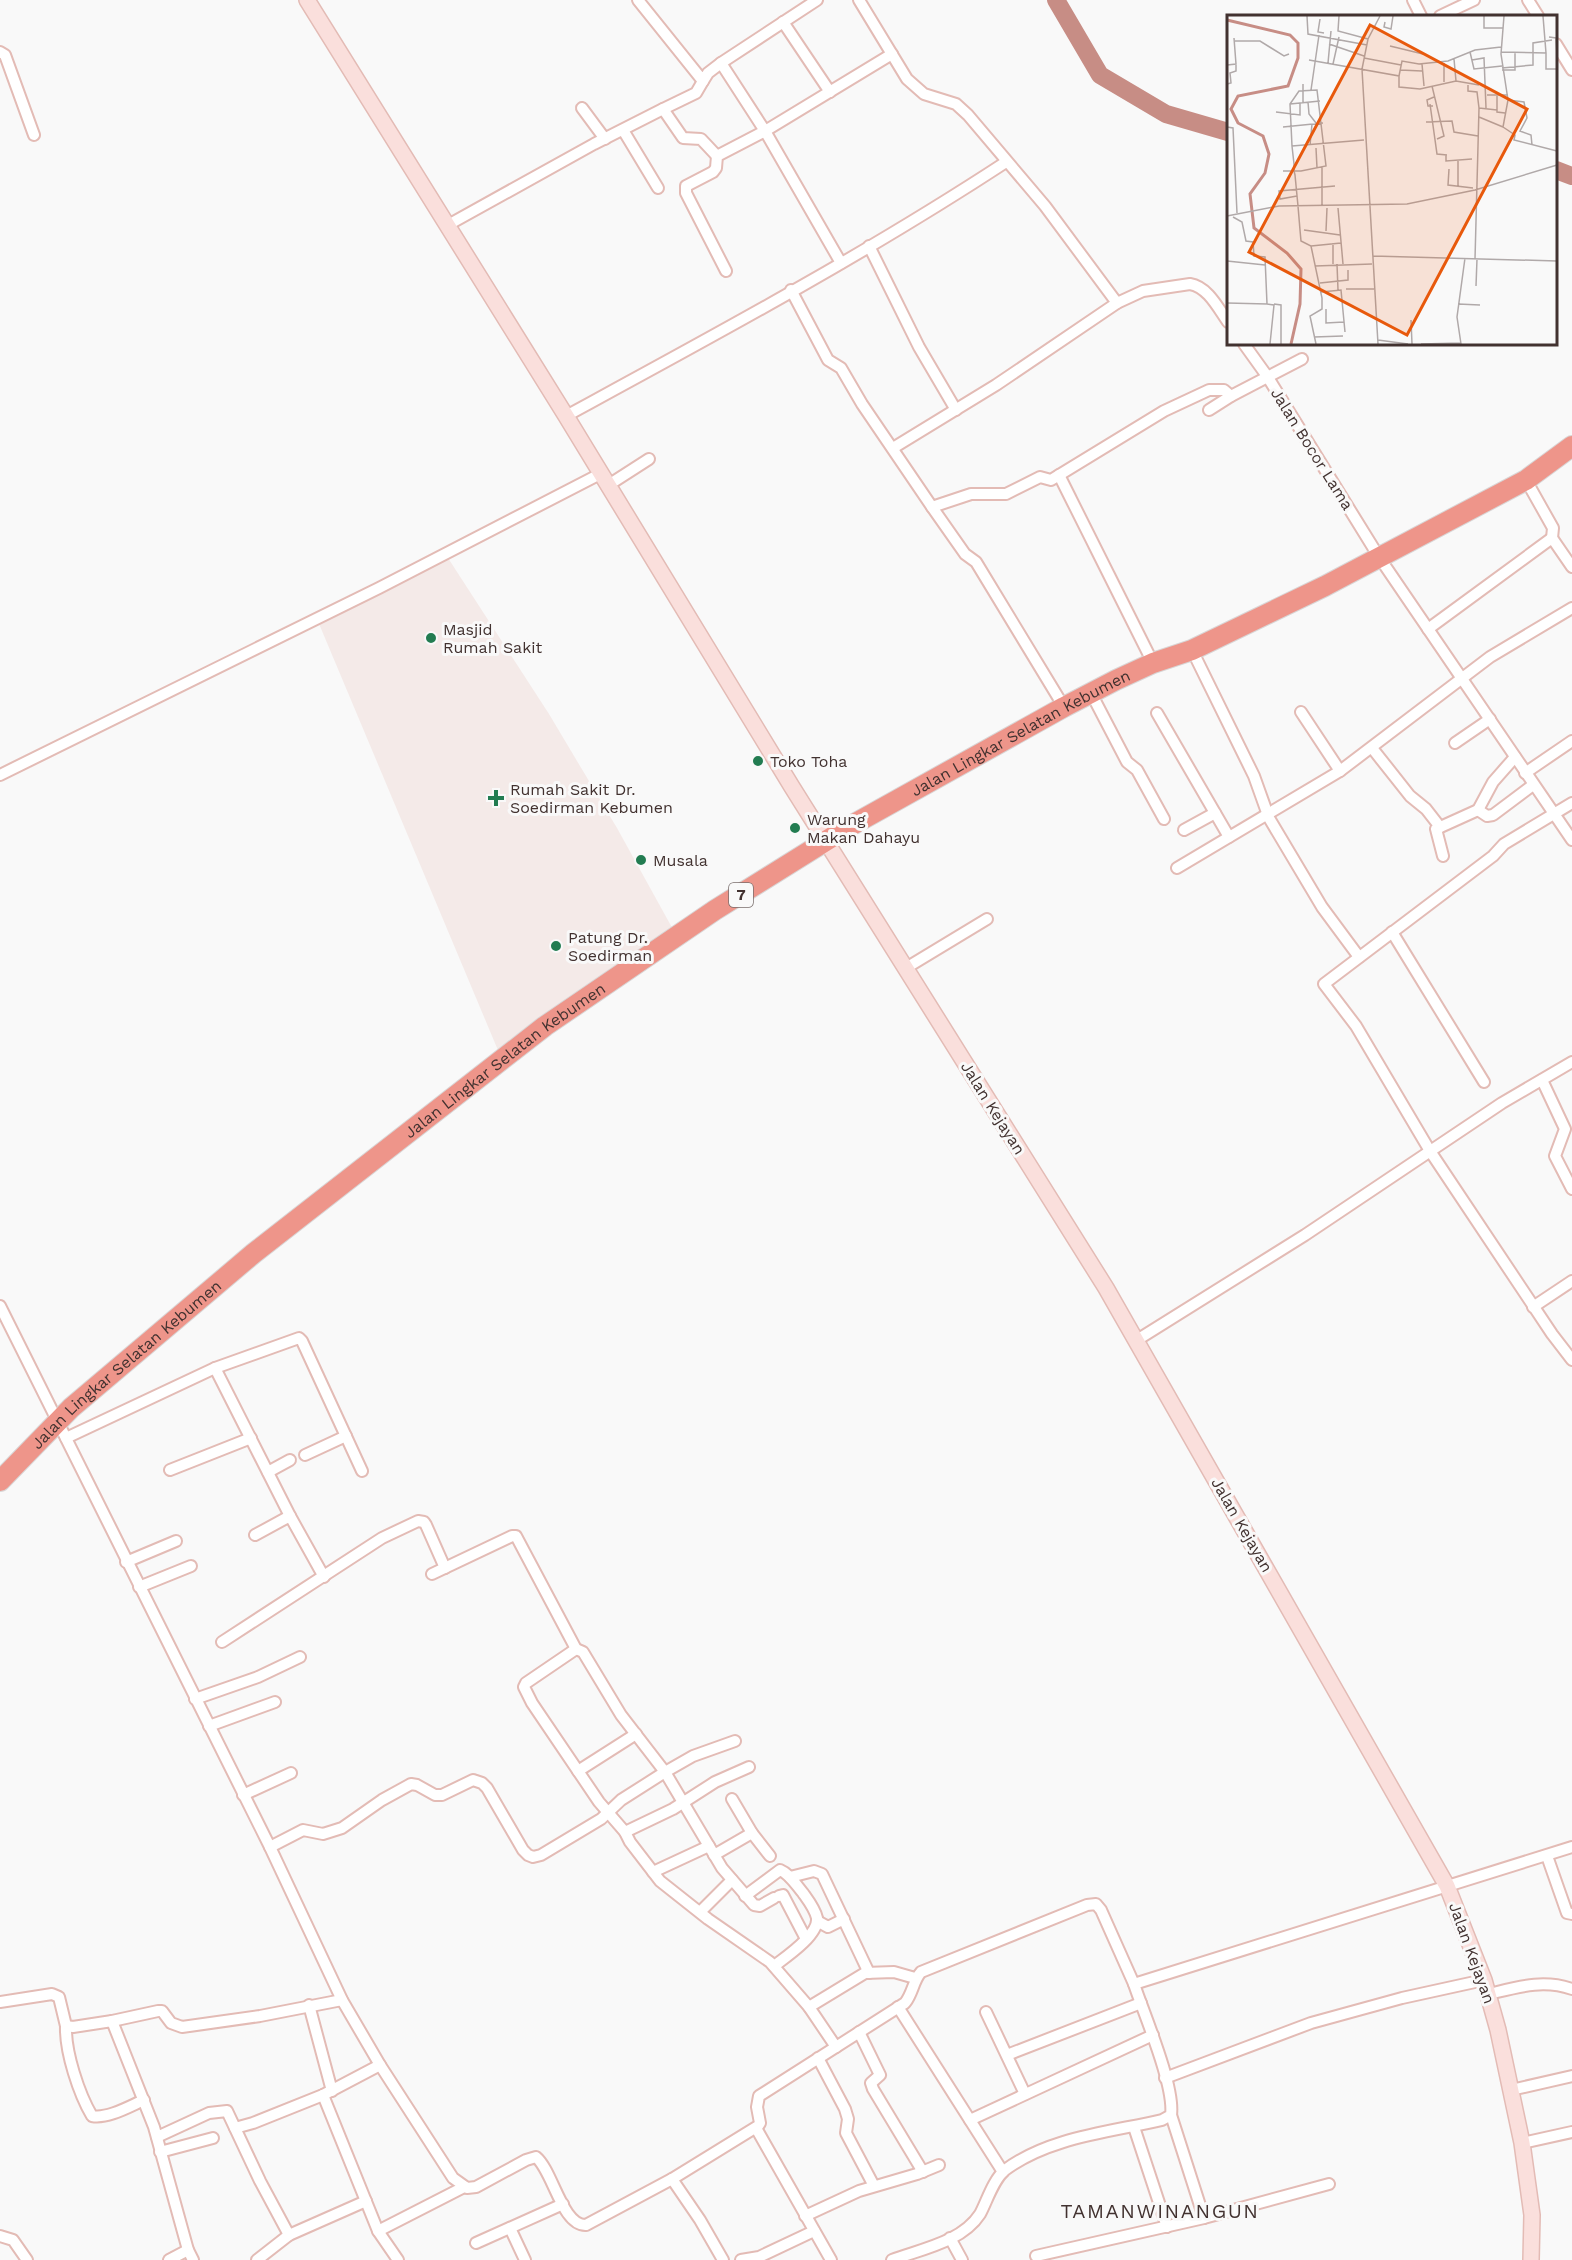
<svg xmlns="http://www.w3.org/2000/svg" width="1572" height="2260" font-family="'Work Sans',sans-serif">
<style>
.built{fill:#f4eae8}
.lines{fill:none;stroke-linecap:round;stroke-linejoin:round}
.river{stroke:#c78d85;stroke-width:18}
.street-casing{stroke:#e3bbb5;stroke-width:14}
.secondary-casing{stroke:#e3bbb5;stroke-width:18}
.highway-casing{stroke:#d9d6d6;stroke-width:22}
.street{stroke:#fff;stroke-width:10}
.secondary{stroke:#fadfdc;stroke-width:15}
.highway{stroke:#ee958a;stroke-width:20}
.poi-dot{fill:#227c51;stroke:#f9f9f9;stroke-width:2}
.labels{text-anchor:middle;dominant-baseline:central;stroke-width:6;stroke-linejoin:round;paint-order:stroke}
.shield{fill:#f9f9f9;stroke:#796e6c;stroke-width:1.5}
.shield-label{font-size:15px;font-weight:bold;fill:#423230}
.street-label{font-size:16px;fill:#423230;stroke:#f9f9f9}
.poi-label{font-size:16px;fill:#423230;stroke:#f9f9f9;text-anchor:start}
.quarter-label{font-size:20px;letter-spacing:1.5px;fill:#423230;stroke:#f9f9f9}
.inset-river{fill:none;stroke:#c78d85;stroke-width:3}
.inset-road{fill:none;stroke:#b0a9a9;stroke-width:1.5}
.view{fill:#e8590c;fill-opacity:0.15;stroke:#e8590c;stroke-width:3}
.inset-edge{fill:none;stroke:#423230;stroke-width:3}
</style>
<rect width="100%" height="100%" fill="#f9f9f9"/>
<path class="built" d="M448 558 549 714 617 828 675 933 500 1055 317 619Z"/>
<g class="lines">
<g class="river">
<path d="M1056 0 1100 75 1166 114 1228 132"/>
<path d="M1556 170 1572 176"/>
</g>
<g class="street-casing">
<g id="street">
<path d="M638 0 703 81 708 73 721 63 817 0"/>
<path d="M859 0 907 79 924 94 956 104 968 115 1045 206 1117 303 1143 291 1190 284C1208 287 1218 308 1228 322"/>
<path d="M1413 0 1421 16"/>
<path d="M1528 0 1538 16"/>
<path d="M1440 16 1474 0"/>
<path d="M783 22 830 92"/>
<path d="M1556 44 1572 70"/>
<path d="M0 52 5 55 34 135"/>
<path d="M721 63 765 131 841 263"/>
<path d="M703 81 696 93 663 109 683 138 701 139 717 156"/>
<path d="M582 108 605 139"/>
<path d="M623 130 658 188"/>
<path d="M448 225 594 144 663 109"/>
<path d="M869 246 919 347 956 410"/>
<path d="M726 271 686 193V186L713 172 716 168 717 156 765 131 892 54"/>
<path d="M791 290 828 360 841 368 862 404 932 507 965 554 976 562 1064 707"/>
<path d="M1244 344 1267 376 1379 557 1572 840"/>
<path d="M1209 410 1231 396 1302 359"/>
<path d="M566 416C715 335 864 255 1006 162"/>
<path d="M893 448 996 385 1117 303"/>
<path d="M1059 475 1153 663"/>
<path d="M1526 480 1553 528 1552 538"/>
<path d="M607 486 649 459"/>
<path d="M932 507 971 494H1006L1040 477 1051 480 1164 411 1209 390H1224L1231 396"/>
<path d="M1428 629 1552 538 1572 567"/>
<path d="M1192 650 1254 776 1269 818 1322 907 1359 957"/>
<path d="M1091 693 1127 762 1137 770 1164 819"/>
<path d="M1301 712 1340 771"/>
<path d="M1157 713 1229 837"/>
<path d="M1455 743 1490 719"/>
<path d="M1372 748 1410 796 1426 809 1440 827"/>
<path d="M1525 773 1572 741"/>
<path d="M0 775 379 588 600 474"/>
<path d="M1572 803 1504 844 1493 856 1324 984 1356 1026 1430 1151 1552 1334 1572 1360"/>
<path d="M1478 810 1487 816 1493 815 1533 785"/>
<path d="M1184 830 1215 813"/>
<path d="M1443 856 1436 829 1478 810 1493 782 1515 757"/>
<path d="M1177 868 1340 771 1490 657 1572 608"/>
<path d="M1392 932 1484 1082"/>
<path d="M906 968 987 919"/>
<path d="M1542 1080 1565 1129 1555 1156 1572 1189"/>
<path d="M0 1306 270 1847 342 2000 380 2065 453 2178 467 2188 476 2187 526 2160 536 2157C553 2171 562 2226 586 2225L672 2179 758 2126 760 2123 757 2107 759 2096 905 2003C913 1993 913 1981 921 1972L1087 1905 1096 1904 1101 1910 1134 1984 1572 1847"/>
<path d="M1533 1307 1572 1281"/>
<path d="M1137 1340 1305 1235 1502 1103 1572 1062"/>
<path d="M215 1368 290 1516 324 1577"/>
<path d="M66 1438 215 1368 299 1338 302 1341 362 1471"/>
<path d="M305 1455 346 1436"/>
<path d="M170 1470 251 1438"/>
<path d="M268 1472 290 1460"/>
<path d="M255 1535 290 1516"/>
<path d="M126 1562 176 1541"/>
<path d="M432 1574 512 1536H516L576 1649 583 1652 621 1715 665 1772 722 1868 754 1905 760 1906 774 1898"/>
<path d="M139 1587 191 1566"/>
<path d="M222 1642 382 1538 418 1521 424 1522 426 1525 445 1568"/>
<path d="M576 1649 526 1683 524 1687 532 1703 599 1802 625 1832 630 1842 660 1881 708 1919 770 1962 809 2007 836 2047"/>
<path d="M195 1699 258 1677 300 1657"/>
<path d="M209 1726 275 1702"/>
<path d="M578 1771 636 1734"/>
<path d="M243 1795 291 1773"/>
<path d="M732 1799 752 1833 770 1856"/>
<path d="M625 1832 673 1809 715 1782 749 1767"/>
<path d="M270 1847 303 1830 323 1834 342 1828 382 1800 411 1784 417 1785 435 1795H442L473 1780 482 1783 487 1788 523 1850 528 1855 533 1857 541 1855 601 1819 621 1800 665 1772 693 1756 735 1741"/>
<path d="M714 1855 752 1833"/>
<path d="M1547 1856 1567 1913 1572 1914"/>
<path d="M653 1872 709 1846"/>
<path d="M790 1877 814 1871 822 1874 869 1973"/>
<path d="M745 1896 780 1870C790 1874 796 1885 803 1893 808 1900 815 1909 817 1918 819 1935 786 1957 774 1966"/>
<path d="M779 1896 783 1895 806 1939"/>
<path d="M700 1912 732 1880"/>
<path d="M817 1921 828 1927 844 1919"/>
<path d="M1489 1994C1518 1987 1543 1979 1572 1989"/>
<path d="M0 2002 52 1994 59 1997 66 2026 73 2027 112 2021 154 2127 188 2250 193 2260"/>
<path d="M309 2005 332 2091"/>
<path d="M809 2007 865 1973 894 1972 915 1978"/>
<path d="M898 2007 1003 2172"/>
<path d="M986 2012 1025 2094"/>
<path d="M112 2021 158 2011H162L171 2023 182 2027 260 2016 342 2000"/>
<path d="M66 2026C65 2052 79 2094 92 2116 108 2119 130 2106 144 2100"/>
<path d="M859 2032 880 2075 871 2083 873 2089 923 2172"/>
<path d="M1007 2055 1141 2003"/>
<path d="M818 2058 845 2109 848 2119 846 2133 874 2186"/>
<path d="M1165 2078 1311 2023 1402 1998 1484 1980"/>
<path d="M1511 2090 1572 2076"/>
<path d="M323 2095 378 2231 398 2260"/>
<path d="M1171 2115 1204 2218"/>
<path d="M970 2120 1153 2035"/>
<path d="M1134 2127 1167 2227"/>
<path d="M235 2128 253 2123 323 2095 380 2065"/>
<path d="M756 2128 831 2260"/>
<path d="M157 2137 209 2113 227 2111 260 2181 289 2235"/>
<path d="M1522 2143 1572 2132"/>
<path d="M160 2152 213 2138"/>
<path d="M672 2179 700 2220 723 2260"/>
<path d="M805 2216 859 2191 917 2174 939 2165"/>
<path d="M510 2228 525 2260"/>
<path d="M378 2231 464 2187"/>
<path d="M0 2236 13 2240 27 2260"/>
<path d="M950 2238 962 2260"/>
<path d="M476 2243 563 2204"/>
<path d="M1036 2256 1204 2218 1329 2184"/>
<path d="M169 2260 188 2250"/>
<path d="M257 2260 289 2235 366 2201"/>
<path d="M741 2260 759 2257 814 2231"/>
<path d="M892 2260C921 2249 962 2242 980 2214 987 2201 993 2180 1005 2170 1049 2137 1111 2132 1162 2120L1171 2115C1175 2086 1144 2014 1134 1984"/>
</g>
</g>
<g class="secondary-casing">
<path id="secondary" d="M307 0 566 416 792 787 1106 1288 1447 1886 1484 1980 1498 2030 1522 2143 1532 2215 1531 2260"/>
</g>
<g class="highway-casing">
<g id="highway">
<path id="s1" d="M0 1481 71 1408 254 1253 545 1026 715 910 845 829 1064 707 1116 680 1153 663 1192 650 1325 586 1526 480 1572 446"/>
</g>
</g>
<use href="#street" class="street"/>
<use href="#secondary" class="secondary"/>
<use href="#highway" class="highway"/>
</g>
<g class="poi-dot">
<circle cx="431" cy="638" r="6"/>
<circle cx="758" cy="761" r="6"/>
<path d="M493 789h6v6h6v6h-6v6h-6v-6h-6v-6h6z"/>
<circle cx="795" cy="828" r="6"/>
<circle cx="641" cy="860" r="6"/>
<circle cx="556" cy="946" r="6"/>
</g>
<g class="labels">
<rect class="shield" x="729" y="883" width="24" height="24" rx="4.5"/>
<g class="shield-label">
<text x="741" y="895">7</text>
</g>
<g class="street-label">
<text transform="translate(1312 449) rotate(58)">Jalan Bocor Lama</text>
<text stroke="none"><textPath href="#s1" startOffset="1270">Jalan Lingkar Selatan Kebumen</textPath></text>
<text stroke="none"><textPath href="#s1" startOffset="658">Jalan Lingkar Selatan Kebumen</textPath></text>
<text transform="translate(993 1108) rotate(58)">Jalan Kejayan</text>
<text stroke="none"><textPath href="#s1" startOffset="172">Jalan Lingkar Selatan Kebumen</textPath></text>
<text transform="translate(1242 1525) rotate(60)">Jalan Kejayan</text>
<text transform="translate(1472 1953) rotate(70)">Jalan Kejayan</text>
</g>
<g class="poi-label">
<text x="443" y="629">Masjid<tspan x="443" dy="18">Rumah Sakit</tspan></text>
<text x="770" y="761">Toko Toha</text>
<text x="510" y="789">Rumah Sakit Dr.<tspan x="510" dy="18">Soedirman Kebumen</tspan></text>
<text x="807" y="819">Warung<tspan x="807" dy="18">Makan Dahayu</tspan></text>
<text x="653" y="860">Musala</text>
<text x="568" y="937">Patung Dr.<tspan x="568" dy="18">Soedirman</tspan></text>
</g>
<g class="quarter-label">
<text x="1160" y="2211">TAMANWINANGUN</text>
</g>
</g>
<g transform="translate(1227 15)">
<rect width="330" height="330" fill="#f9f9f9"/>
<path class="inset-river" d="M0 5 63 20 71 28V43L61 71 11 81 4 94 11 108 36 121 42 139 38 158 23 179 27 213 60 238 74 254 73 289 64 329"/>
<path class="inset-road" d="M80 1 81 19 140 30M112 1 111 16 141 24M257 1V13H276M277 1 274 39 281 85 276 112 288 120 287 125 330 136M93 4 91 17 97 18M158 7 157 12 164 14 166 1M322 22 329 23 330 40M8 26H33L57 41 62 39M102 29 137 41M163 31 196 39M243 37 247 54 275 51M274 37 319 38 316 1M319 38V54H330M137 43 174 50M227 44 229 66M82 45 172 61V72L193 74 229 66 252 70M245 45 257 43 259 93M217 46V67M101 48 104 16M106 49 112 22M195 49 197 71M0 50 9 49 7 23M275 53 306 50V28L325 25M173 55 195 56M275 55H288V38M172 61 175 46 192 49 221 46 248 35 274 32M0 69 4 68 3 58 9 56V49M76 69V88M241 70V76L250 77 252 93 248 244M205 71 217 121 210 124M84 75 92 20M260 80H281M270 81V97L278 98M281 85 297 87 300 103 293 116 304 120 305 130M81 87 82 99 89 108M63 89 93 86M203 89 210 139 220 140M206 91H201L200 85 207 82M252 93 270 95M49 97 73 100V88M252 102 276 112M199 107 225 106 227 117 251 121M0 112 6 113 10 198M56 112 96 108M83 130 85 109M65 131 137 125M89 133 90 153M219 140V146L245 144M95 152V190M222 154 221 170 246 173M56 156H74L99 151 90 75 72 76 63 89 65 131 67 149V156L68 160 71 191 73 215 74 226 84 231 95 283V294L83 301 89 329M231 172V145M70 181 53 184 52 176 108 171M111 193 116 249M0 201 52 191 180 189 248 175 330 150M77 215 113 220M99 216 100 193M106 228V249M84 231 114 228M146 241 330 246M0 246 38 250M110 249 111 275M88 251 145 249M93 268 121 265V255M249 271 250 244M119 274H147M94 277 114 275 118 317M0 288 40 289 38 242 27 241 26 227 19 226 15 207 6 202M40 289 47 290 43 329M47 289 54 290V329M231 289 253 290M99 294V308L117 307M184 305 185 329M87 322 116 321M151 325 181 329M151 329 135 54 141 24 153 1M194 329 234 328M234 329 230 302 238 243"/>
<path class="view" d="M143 10 300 94 180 320 22 237Z"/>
<rect width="330" height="330" class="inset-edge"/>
</g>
</svg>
